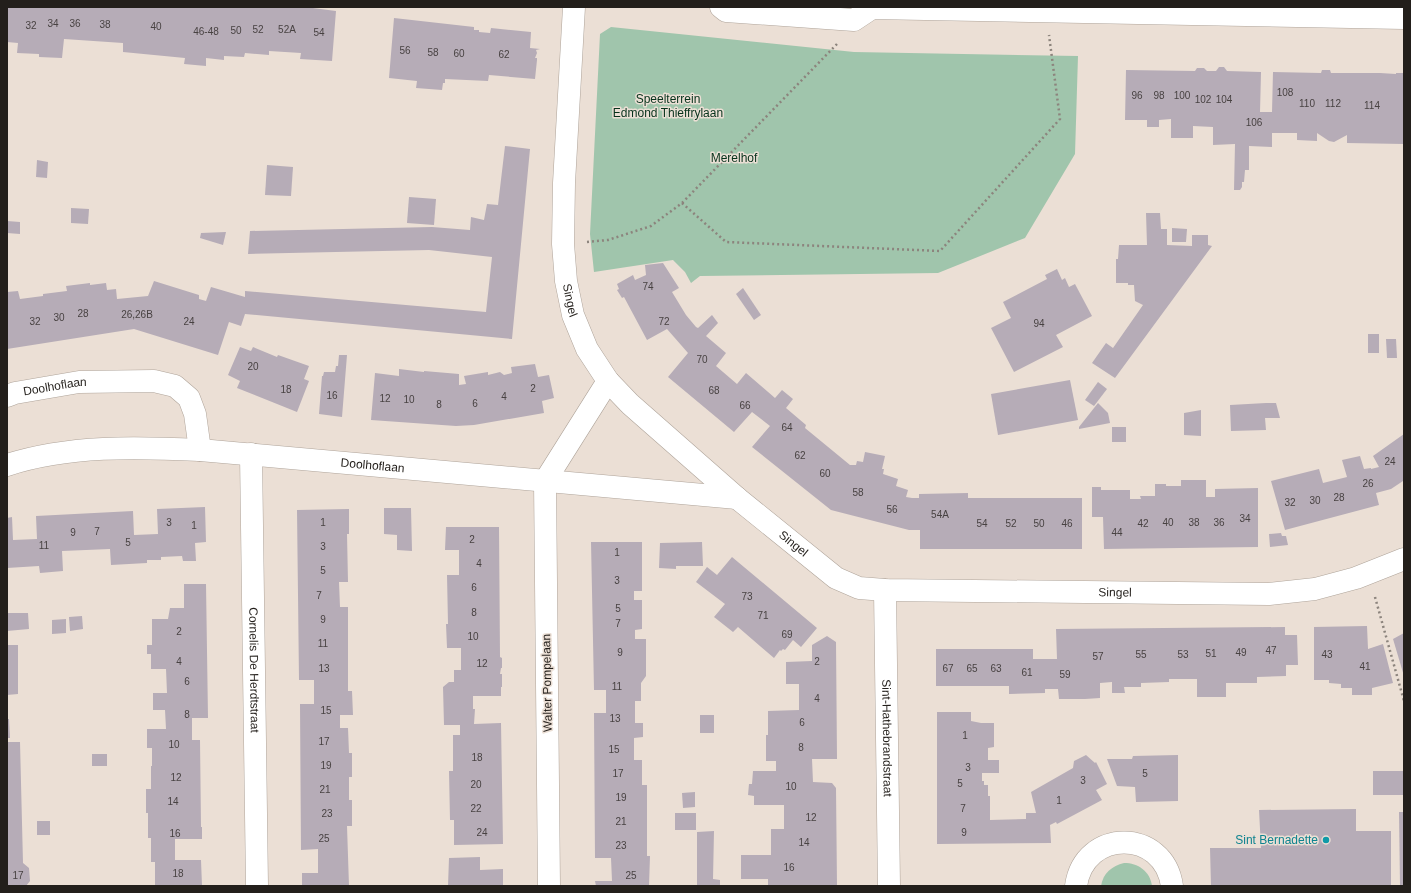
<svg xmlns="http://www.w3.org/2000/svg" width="1411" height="893" font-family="Helvetica,sans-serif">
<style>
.green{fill:#a0c5ac}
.building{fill:#b6acb7}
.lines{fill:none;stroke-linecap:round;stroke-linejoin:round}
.minor-casing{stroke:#afa49a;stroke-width:23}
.path{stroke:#8c847d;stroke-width:2.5;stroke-dasharray:2 3;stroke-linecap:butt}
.minor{stroke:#fff;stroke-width:22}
.culture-dot{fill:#0f9aa8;stroke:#ebdfd5;stroke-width:1.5}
.labels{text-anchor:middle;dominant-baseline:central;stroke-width:3;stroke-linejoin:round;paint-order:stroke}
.number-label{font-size:10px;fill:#484242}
.park-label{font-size:12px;fill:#06321b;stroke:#ebdfd5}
.street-label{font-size:12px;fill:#231f1b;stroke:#ebdfd5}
.culture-label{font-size:12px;fill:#0d838f;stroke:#ebdfd5;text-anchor:end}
</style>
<rect width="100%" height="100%" fill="#ebdfd5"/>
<g class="green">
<path d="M611 27 854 52 1078 56 1075 154 1025 238 938 273 700 276 691 283 685 272 673 260 594 272 590 234 600 34Z"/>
<path d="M1124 863C1138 863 1150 871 1152 886H1101C1103 873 1112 866 1124 863Z"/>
</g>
<g class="building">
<path d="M7 7H113L126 8V7H305L336 11 332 61 300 59 301 53 269 51V55L245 53 244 57 224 56V60L206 58V66L184 64 185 58 123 52V43L64 39 62 58 39 57V54L17 53 18 43 7 42Z"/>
<path d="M394 18 474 27V30H479V32L490 33 491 28 531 32 530 48 540 49 536 50 537 53 535 58H537V60L535 79 489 75 488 81 445 79V83H443L442 90 416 88 417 81 389 78Z"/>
<path d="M1219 67H1224L1227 71 1261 72 1260 112H1272L1273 72 1321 73 1322 70H1330L1331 73H1380L1396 74V73H1404V144L1347 143V135L1334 142 1329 141 1317 133V141L1297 140V133H1272V147L1249 146V170H1245L1244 182H1242V187L1240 190H1234L1235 144 1213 145V127L1193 126V138H1171V119L1159 120V127H1147V120H1125L1126 70 1195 71 1197 68H1204L1207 71H1216Z"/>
<path d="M505 146 530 149 512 339 245 314 241 326 229 322 218 355 134 329 7 349V292L18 291 20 299 43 296V294L67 291 66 286 90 283V285L106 283 107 290 116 289 117 299 148 296 154 281 199 295V299L206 301 211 287 245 297V291L486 312 492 257 429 250 248 254 250 231 432 227 470 230 471 217 484 220 487 204 498 205Z"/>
<path d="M37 160 48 162 47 178 36 177Z"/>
<path d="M267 165 293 167 291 196 265 195Z"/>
<path d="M409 197 436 199 434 225 407 223Z"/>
<path d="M71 208 89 209 88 224 71 223Z"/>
<path d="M1146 213H1160L1161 229H1167V245L1192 246V235H1208V245L1212 246 1115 378 1092 363 1106 343 1113 348 1143 305 1135 301 1134 285H1128V283H1116V259H1118L1119 245H1147Z"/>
<path d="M7 221 20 222V234L7 233Z"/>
<path d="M1172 228 1187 229 1186 242H1172Z"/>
<path d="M226 232 223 245 200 238 201 233Z"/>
<path d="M663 263 679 288 672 292 686 315 696 327 698 328 712 315 718 323 706 336 726 353 716 366 737 384 746 373 775 398 782 390 793 399 786 408 806 425 805 428 850 465H856L857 461 863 462 865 452 885 456 882 469H884L883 474 898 479 896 486 908 490 906 497 912 498H919V494L968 493V498H1082V549H920V530H909L831 510 752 447 770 426 752 412 734 432 668 377 688 353 667 329 647 340 624 297 622 298 617 290 619 289 617 284 633 275 635 280 646 275 645 265Z"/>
<path d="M1057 269 1062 280 1065 278 1069 287 1075 284 1092 316 1056 335 1063 347 1014 372 991 328 1011 318 1003 302 1047 279 1045 275Z"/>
<path d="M743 288 761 315 754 320 736 294Z"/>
<rect x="1368" y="334" width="11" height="19"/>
<path d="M1386 339H1396L1397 358H1387Z"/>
<path d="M240 347 251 351 253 347 277 357 278 355 309 366 304 379 309 381 297 412 237 388 240 381 228 375Z"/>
<path d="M339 355H347L342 417 319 414 322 376H323L324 372H335L336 366H338Z"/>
<path d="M535 364 538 377 549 375 554 398 542 401 544 413 474 425 456 426 371 420 375 373 399 376V369L424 372V371L459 374V385L466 384 464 376 488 372V375L500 372 504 375 512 373 511 367Z"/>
<path d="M1070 380 1078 420 998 435 991 394Z"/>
<path d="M1098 382 1107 389 1094 406 1085 400Z"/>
<path d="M1098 403 1108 413 1110 423 1079 429V427Z"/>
<path d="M1266 403H1276L1280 418H1265L1266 430 1231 431 1230 405Z"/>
<path d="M1201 410V436L1184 435V413Z"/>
<rect x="1112" y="427" width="14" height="15"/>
<path d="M1404 434V483L1403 481 1391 489 1376 493 1379 505 1285 530 1271 481 1319 469 1323 483 1347 477 1342 460 1360 456 1364 469 1371 468V469L1379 467 1373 456Z"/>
<path d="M1181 480H1206V497H1215V489L1258 488V547L1104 549 1103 517H1092V487H1101V490H1130V499H1141L1140 496H1155V484H1166V486H1181Z"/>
<path d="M205 507 206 542 195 543 196 561H183L182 556 161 557V560H147V563L111 565 110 549 62 551 63 571 40 573 39 566 7 568V518L12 517 13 540 37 539 36 516 133 511 134 535 158 534 157 509Z"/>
<path d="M384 508H411L412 551 397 550V535L384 534Z"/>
<path d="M349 509V534H347L348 582H339L340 607H348V691H352L353 715H340V728H348L349 753H352V777H349V800H352V826H347L349 886H302V873H318V849L301 850 300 704H314V680H299L297 510Z"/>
<path d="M446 527H499L500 657 502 658V668H501L500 674H502V687H501V696H473V709H475L474 724 501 723 503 844 454 845V820H450L449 771H453V735H460V725H444L443 687 449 682H454V670H461V648H447L446 624H448L447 575H459V550H445Z"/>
<path d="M1281 533 1282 536H1286L1288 545 1270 547 1269 534Z"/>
<path d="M591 542H642V591H634V600H642V629L635 630V639H646V676L641 683V701H635V723H643V737L634 738V760H642V785H647V856H650L649 886H596L595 881H612L611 858H595L594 713H606V690H594Z"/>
<path d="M702 542 703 566H676V569L659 568 660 543Z"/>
<path d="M732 557 817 628 801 647 793 640 785 650 783 649 781 651 780 650 774 658 738 627 733 632 714 617 725 604 696 582 707 567 717 575Z"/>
<path d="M184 584H206L208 718H192V740H200L201 827H202V839H175V860H201L202 886H156L155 885V862H151V838H148V813H146V789H151V766H152V748H147V729H166L165 710H153V693H167L166 669H151V654H147V645H152V619H168L170 608H184Z"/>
<path d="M7 613H28L29 629 7 631Z"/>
<path d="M82 616 83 629 70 631 69 617Z"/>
<path d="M66 619V633L52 634V620Z"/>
<path d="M1367 626 1368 649 1383 644 1393 683 1372 688V695H1352V688H1341V684L1329 683V680H1314V627Z"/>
<path d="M1285 627V635H1297L1298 665H1286V676L1257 677V683H1226V697H1197V679H1169V682L1141 683V687H1124L1125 693H1112V682L1100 683V698L1085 699H1059L1058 689H1045V693L1009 694V686H936V649H1033V659H1057L1056 629Z"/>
<path d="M1404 633V676L1393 639Z"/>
<path d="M827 636 836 642 837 759H812L813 782 832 783 836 788 837 886H768V879H741V855H771V829H784V805H754V796L748 795 749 784H752L753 771H776V761H766V735H768V711L799 710V684H786V662L812 661V645Z"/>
<path d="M7 645H18V694L7 695Z"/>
<path d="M937 712H971V721L981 723H994V747L988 748V760H999V773H982V781H984V785H988V796H990V820L1026 819V813H1036L1031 792 1073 768 1074 761 1086 755 1095 763 1096 762 1107 784 1096 790 1102 800 1057 824 1056 822 1050 825 1051 843 937 844Z"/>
<rect x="700" y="715" width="14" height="18"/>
<path d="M7 719H9L10 738H7Z"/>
<path d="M7 742H20L23 863 29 868 30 881 26 886H7Z"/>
<rect x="92" y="754" width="15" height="12"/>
<path d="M1178 755V801L1136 802 1135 787 1117 786 1107 759H1132L1133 756Z"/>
<rect x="1373" y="771" width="31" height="24"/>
<path d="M695 792V807L683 808 682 793Z"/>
<path d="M1356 809V831H1391V886H1211L1210 848H1261L1259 810Z"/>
<path d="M1399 812H1404V886H1400Z"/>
<rect x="675" y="813" width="21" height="17"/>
<rect x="37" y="821" width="13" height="14"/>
<path d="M714 831 713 879 720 880V886H697V832Z"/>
<path d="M480 857V870L503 869V886H448L449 858Z"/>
</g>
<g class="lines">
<g class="minor-casing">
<g id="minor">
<path id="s1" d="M574 7 564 183 563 244 566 281 573 315 587 349 608 381 630 404 737 498 836 578 859 588 885 590 1269 594 1315 589 1356 578 1404 559"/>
<path d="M721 7 726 11 854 20 872 8 1404 18"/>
<path id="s2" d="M7 396 15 393 79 382 154 381 175 386 189 398 195 414 200 450"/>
<path id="s3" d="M251 454 257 886"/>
<path id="s4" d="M7 465C69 445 137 447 200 450L737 498"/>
<path id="s5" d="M885 590 889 886"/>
<path d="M549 886 545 481 608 381"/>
<path d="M1076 886C1084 828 1164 828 1172 886"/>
</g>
</g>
<g class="path">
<path d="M682 203 726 242 940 251 1060 119 1049 35"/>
<path d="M587 242 608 240 651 226 682 203 837 44"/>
<path d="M1375 597 1404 701"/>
</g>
<use href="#minor" class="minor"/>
</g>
<circle class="culture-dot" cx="1326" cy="840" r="4"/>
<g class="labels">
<g class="number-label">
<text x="53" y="23">34</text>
<text x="75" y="23">36</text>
<text x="105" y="24">38</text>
<text x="31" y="25">32</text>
<text x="156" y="26">40</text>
<text x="258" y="29">52</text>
<text x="287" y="29">52A</text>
<text x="236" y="30">50</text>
<text x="206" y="31">46-48</text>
<text x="319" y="32">54</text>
<text x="405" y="50">56</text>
<text x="433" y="52">58</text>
<text x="459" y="53">60</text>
<text x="504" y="54">62</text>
<text x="1285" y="92">108</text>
<text x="1137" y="95">96</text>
<text x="1159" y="95">98</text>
<text x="1182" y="95">100</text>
<text x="1203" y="99">102</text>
<text x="1224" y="99">104</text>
<text x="1307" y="103">110</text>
<text x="1333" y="103">112</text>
<text x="1372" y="105">114</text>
<text x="1254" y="122">106</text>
<text x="648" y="286">74</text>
<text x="83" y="313">28</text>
<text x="137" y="314">26,26B</text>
<text x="59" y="317">30</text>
<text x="35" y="321">32</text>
<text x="189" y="321">24</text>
<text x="664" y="321">72</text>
<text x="1039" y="323">94</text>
<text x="702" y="359">70</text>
<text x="253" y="366">20</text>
<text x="533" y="388">2</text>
<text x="286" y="389">18</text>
<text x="714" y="390">68</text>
<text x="332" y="395">16</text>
<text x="504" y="396">4</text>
<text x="385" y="398">12</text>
<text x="409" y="399">10</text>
<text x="475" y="403">6</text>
<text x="439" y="404">8</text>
<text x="745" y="405">66</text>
<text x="787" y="427">64</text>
<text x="800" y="455">62</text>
<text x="1390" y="461">24</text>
<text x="825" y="473">60</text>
<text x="1368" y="483">26</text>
<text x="858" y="492">58</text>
<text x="1339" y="497">28</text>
<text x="1315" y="500">30</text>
<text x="1290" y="502">32</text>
<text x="892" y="509">56</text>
<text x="940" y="514">54A</text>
<text x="1245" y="518">34</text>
<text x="169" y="522">3</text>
<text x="323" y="522">1</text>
<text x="1168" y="522">40</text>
<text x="1194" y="522">38</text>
<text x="1219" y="522">36</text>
<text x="982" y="523">54</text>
<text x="1011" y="523">52</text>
<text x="1039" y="523">50</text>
<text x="1067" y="523">46</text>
<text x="1143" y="523">42</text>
<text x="194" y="525">1</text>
<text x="97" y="531">7</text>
<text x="73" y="532">9</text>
<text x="1117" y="532">44</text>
<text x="472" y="539">2</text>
<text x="128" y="542">5</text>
<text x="44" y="545">11</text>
<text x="323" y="546">3</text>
<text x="617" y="552">1</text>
<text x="479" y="563">4</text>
<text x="323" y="570">5</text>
<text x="617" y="580">3</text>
<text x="474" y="587">6</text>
<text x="319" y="595">7</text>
<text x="747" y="596">73</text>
<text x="618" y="608">5</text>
<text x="474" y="612">8</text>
<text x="763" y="615">71</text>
<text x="323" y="619">9</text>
<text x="618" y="623">7</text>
<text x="179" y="631">2</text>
<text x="787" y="634">69</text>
<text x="473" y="636">10</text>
<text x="323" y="643">11</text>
<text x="1271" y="650">47</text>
<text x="620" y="652">9</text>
<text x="1241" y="652">49</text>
<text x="1211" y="653">51</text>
<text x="1141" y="654">55</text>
<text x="1183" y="654">53</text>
<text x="1327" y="654">43</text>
<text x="1098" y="656">57</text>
<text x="179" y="661">4</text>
<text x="817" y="661">2</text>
<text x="482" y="663">12</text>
<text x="1365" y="666">41</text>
<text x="324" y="668">13</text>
<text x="948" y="668">67</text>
<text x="972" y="668">65</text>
<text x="996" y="668">63</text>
<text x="1027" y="672">61</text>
<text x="1065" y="674">59</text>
<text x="187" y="681">6</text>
<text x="617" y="686">11</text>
<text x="817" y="698">4</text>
<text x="326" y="710">15</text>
<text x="187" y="714">8</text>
<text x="615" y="718">13</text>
<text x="802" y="722">6</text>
<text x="965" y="735">1</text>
<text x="324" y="741">17</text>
<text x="174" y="744">10</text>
<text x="801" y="747">8</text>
<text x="614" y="749">15</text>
<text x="477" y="757">18</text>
<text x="326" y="765">19</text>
<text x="968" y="767">3</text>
<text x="618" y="773">17</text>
<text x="1145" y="773">5</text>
<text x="176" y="777">12</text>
<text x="1083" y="780">3</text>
<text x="960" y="783">5</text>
<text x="476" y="784">20</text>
<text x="791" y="786">10</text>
<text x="325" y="789">21</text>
<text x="621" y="797">19</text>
<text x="1059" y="800">1</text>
<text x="173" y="801">14</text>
<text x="476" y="808">22</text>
<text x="963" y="808">7</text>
<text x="327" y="813">23</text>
<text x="811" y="817">12</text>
<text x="621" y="821">21</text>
<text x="482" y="832">24</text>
<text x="964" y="832">9</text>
<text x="175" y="833">16</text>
<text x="324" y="838">25</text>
<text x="804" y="842">14</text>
<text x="621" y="845">23</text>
<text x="789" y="867">16</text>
<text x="178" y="873">18</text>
<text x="18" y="875">17</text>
<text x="631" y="875">25</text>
</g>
<g class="park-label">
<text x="668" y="99">Speelterrein<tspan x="668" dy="14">Edmond Thieffrylaan</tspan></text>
<text x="734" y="158">Merelhof</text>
</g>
<g class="street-label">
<text stroke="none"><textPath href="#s1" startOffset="294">Singel</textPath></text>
<text stroke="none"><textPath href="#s2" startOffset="49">Doolhoflaan</textPath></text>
<text stroke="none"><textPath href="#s4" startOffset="368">Doolhoflaan</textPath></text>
<text stroke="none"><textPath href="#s1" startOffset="631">Singel</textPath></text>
<text stroke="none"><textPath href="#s1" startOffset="967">Singel</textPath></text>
<text stroke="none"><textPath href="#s3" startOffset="216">Cornelis De Herdtstraat</textPath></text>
<text transform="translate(547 683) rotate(-91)">Walter Pompelaan</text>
<text stroke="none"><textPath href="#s5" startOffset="148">Sint-Hathebrandstraat</textPath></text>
</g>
<g class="culture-label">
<text x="1318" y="840">Sint Bernadette</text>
</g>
</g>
<rect width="1411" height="893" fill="none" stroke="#231f1b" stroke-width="16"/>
</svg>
